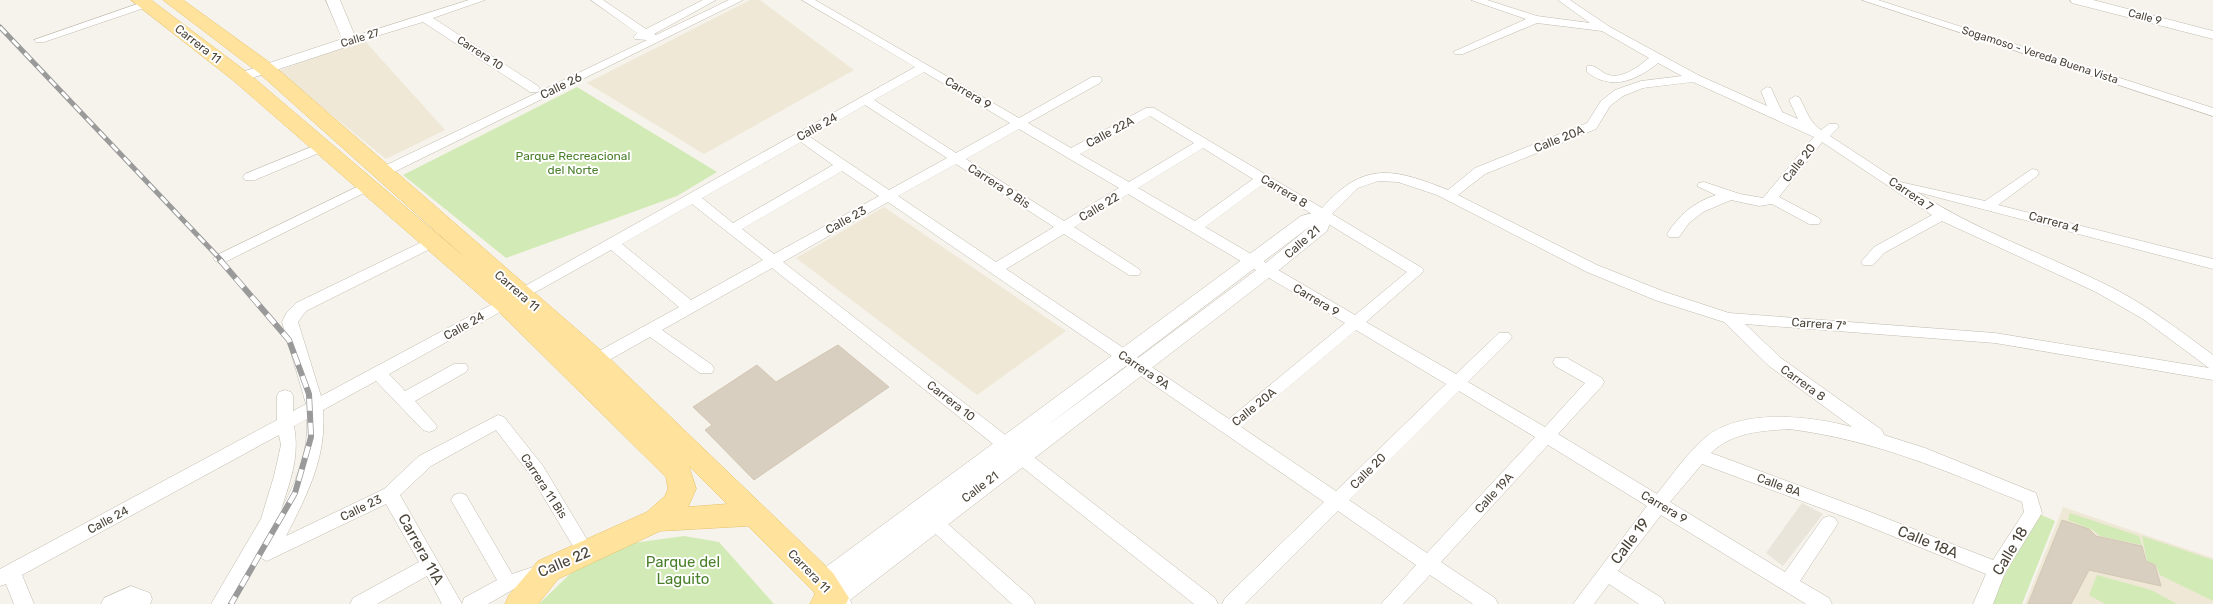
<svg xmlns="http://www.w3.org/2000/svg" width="2213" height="604" font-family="Rubik,sans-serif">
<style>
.residential{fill:#eae5da}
.education{fill:#efe8d6}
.green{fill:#d2eab5}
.building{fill:#d8cfc1;stroke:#d3c7b4}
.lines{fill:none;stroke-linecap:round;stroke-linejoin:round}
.minor-casing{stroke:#c2bbae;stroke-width:1}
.tertiary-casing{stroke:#c2bbae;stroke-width:1}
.primary-casing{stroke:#e6c16a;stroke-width:1}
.minor{fill:#fff;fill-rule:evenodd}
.tertiary{fill:#fff;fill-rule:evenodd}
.primary{fill:#ffe39c;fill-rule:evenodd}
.rail-far1-casing{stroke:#9a9a9a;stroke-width:5}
.rail-casing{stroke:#9a9a9a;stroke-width:6}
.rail-far1{stroke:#fff;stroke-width:3;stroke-dasharray:9;stroke-linecap:butt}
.rail{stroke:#fff;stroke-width:4.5;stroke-dasharray:12;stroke-linecap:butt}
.labels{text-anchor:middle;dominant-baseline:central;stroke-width:4;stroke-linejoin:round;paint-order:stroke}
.far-street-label{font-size:11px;fill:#4b4439;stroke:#fff}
.street-label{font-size:12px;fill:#4b4439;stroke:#fff}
.park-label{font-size:12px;fill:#4a7f2a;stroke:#fff}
.near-street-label{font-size:15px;fill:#4b4439;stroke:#fff}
.near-park-label{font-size:15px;fill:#4a7f2a;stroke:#fff}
</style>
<rect width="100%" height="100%" fill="#f6f3ec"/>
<path class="residential" d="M1802 503 1823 514 1783 566 1766 553Z"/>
<g class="education">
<path d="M750 0H760L854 70 704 154 587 83Z"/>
<path d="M364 40 445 130 386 159 278 71Z"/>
<path d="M884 207 1066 331 977 395 796 258Z"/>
<path d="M2063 507 2213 558V604H2025Z"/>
</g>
<g class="green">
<path d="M577 87 717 172 677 196 506 258 403 175Z"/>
<path d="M2037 513 2055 521 2022 604H1990Z"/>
<path d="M2070 513 2139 536 2142 545 2100 536 2093 530 2068 520Z"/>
<path d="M684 536 719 542 774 604H539L574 570 612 546Z"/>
<path d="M2142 536 2213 560V601L2160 575 2156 565 2147 561Z"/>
<path d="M2097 575 2151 590 2177 604H2105L2089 595Z"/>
</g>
<g class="building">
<path d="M838 345 889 387 754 480 705 430 712 425 693 407 757 365 776 382Z"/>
<path d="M2062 520 2089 529 2096 536 2142 546 2146 561 2155 565 2161 586 2089 570 2071 604H2028Z"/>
</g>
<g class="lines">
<g class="minor-casing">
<g id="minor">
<path d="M469 0H485L433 18 538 86 540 89 538 92H530L423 22 350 44 344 41 346 39Z"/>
<path d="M591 0H603L646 29 703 0H716L654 34 656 35 729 0H743L388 175H378L376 172 378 169 647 40 635 39 633 37 637 33Z"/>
<path d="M802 0H815L1019 118 1092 77H1100L1102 80 1100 83 1028 123 1071 148 1146 108H1154L1322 208C1364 161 1393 168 1448 190L1475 168 1587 123 1601 101 1615 90 1641 81 1682 76 1658 63C1636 81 1611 91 1587 72V66C1597 64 1600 73 1609 75 1623 79 1639 66 1649 58L1602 31 1537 23 1463 54H1455L1453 52 1526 19 1471 0H1487L1537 16 1590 23 1558 0H1570L1610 27 1698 75 1767 106 1761 91 1767 87 1771 88 1782 112 1798 119 1789 100 1795 96 1799 97C1806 109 1809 122 1821 130L1829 124H1837L1839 127 1830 136 1900 182 1985 201 2032 169 2037 170 2039 173 2037 176 1998 205 2213 259V269L1917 192C1975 230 2042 253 2105 284 2144 303 2178 329 2213 355V380L1995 343 1745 324 1781 358 1882 430 1884 435 1925 448 2036 493 2042 513 2005 573 1993 604H1973L1986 574 1853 520 1702 464 1670 502 1785 572 1823 518 1829 516 1835 518 1838 523 1835 528 1800 581 1829 598 1832 604H1806L1661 515 1618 571 1662 598 1665 604H1639L1609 584 1594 604H1573L1647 506 1548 445 1441 562 1495 598 1498 604H1473L1430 575 1403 604H1381L1416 565 1338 511 1245 604H1222L1225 598 1324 502 888 202 783 262 1215 598 1218 604H1194L772 268 662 330 712 365 714 369 712 373H700L650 337 602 364H590L588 360 590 356 679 307 611 250 389 374 405 391 454 364H466L468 368 466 372 415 401 437 426 435 430 429 432 423 430 376 381 323 410C327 457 307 495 286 536L384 489 419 456 498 415 504 417 543 466 592 548 595 553 592 558 586 561 580 558 531 476 496 430 431 466 400 495 462 604 464 598 497 580 451 500 454 495 460 493 466 495 512 574 542 564 549 566 551 572 549 578 514 589 488 604H442L427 576 377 604H350L353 598 419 562 386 504 273 558 267 561 261 558 259 555 231 604H211L261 519 274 476 281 445 279 435 22 575 34 604H14L6 584 0 586V569L277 420V396L279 392 285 390 291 392 293 396V411L306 404 282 322 287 312 296 303 428 239H438L440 242 438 245 306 311 298 322 321 396 500 300 915 67ZM924 72 1010 123 956 153 874 100ZM1693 82 1814 137 1763 198 1740 194 1704 182 1699 183 1697 186 1716 195C1694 202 1679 215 1667 234L1669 237H1679L1689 223 1703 212 1731 200 1759 206 1772 204 1809 224H1819L1821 221 1819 218 1779 197 1822 142 1932 215 1874 247 1861 262 1863 265H1873L1884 253 1942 221 2096 292 2143 319 2209 368 1995 333 1729 313 1665 292 1597 265 1458 195 1485 174 1596 129 1610 106 1623 96 1643 88ZM865 105 947 158 889 190 810 137ZM1150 116 1194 143 1129 182 1080 154ZM1019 129 1119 188 1064 221 966 159ZM801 142 833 165 733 223 702 198ZM1203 148 1253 179 1195 221 1138 188ZM956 164 1054 227 996 262 898 196ZM842 171 879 196 774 254 742 229ZM1378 181 1398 182 1437 195 1587 272 1655 300 1724 322 1769 366 1852 427C1811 416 1744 408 1707 436 1688 452 1672 475 1657 494L1558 434 1602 386 1604 382 1602 378 1567 358H1555L1553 362 1555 366 1585 383 1545 427 1468 382 1509 341 1512 337 1509 333H1499L1456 374 1366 322 1424 271 1422 268 1332 214 1358 188ZM1263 184 1407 272 1355 315 1205 227ZM1128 194 1345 323 1229 419 1006 269 1064 234 1129 275H1139L1141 272 1139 269 1074 227ZM692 204 763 260 691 300 622 244ZM1356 330 1446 384 1336 491 1241 427ZM1459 391 1535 437 1427 553 1349 500ZM307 419C309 451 296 482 281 510 290 481 300 457 294 426ZM1789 429C1875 440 1944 470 2022 502L2024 512 1993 560 1865 510 1711 453C1732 432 1761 431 1789 429Z"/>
<path d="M1862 0H1878L2213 108V116Z"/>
<path d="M146 1 152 4 150 6 44 42H36L34 40Z"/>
<path d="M321 143 327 147 326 150 255 180H245L243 177 245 174Z"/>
<path d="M367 182 372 183 374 186 372 189 225 262 220 264 213 259 215 256Z"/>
<path d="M934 515 940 517 1032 598 1035 604H1012L928 527 925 522 928 517Z"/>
<path d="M131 586 150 593 152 599 150 604H101L104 598Z"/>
</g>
</g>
<g class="tertiary-casing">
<g id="tertiary">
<path d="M326 0H340L357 41 355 44 246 80H236L233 77 236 74 342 39Z"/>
<path d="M2070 0H2093L2213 31V39L2072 3Z"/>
<path d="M1324 210 1330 211 1333 215 1327 231 1279 270 850 600 852 604H825L822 598 825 591 815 589 811 582 815 575 1301 216ZM1313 224 1267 262 1044 428Z"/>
</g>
</g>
<g class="primary-casing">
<path id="primary" d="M131 0H151L248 73 469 261 259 73 163 0H183L273 65 605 354 833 573 849 598 846 604H810L815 594 813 591 748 526 660 531 558 579 538 604H505L509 595 538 561 647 512 665 496 668 489 666 477 497 310 234 81ZM689 466 727 504 688 507 696 489Z"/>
</g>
<use href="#minor" class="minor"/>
<use href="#tertiary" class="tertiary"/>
<use href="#primary" class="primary"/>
<g class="rail-far1-casing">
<path id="rail-far1" d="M0 27 222 261"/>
</g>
<g class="rail-casing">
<path id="rail" d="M220 260 289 340 309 394 311 437 295 493 231 604"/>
</g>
<use href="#rail-far1" class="rail-far1"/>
<use href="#rail" class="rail"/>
</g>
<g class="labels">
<g class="far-street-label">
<text transform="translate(2145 17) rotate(15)">Calle 9</text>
<text transform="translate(360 38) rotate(-17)">Calle 27</text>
<text transform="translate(480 53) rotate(33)">Carrera 10</text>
<text transform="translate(2040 55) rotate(18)">Sogamoso - Vereda Buena Vista</text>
</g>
<g class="street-label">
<text transform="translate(198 44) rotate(38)">Carrera 11</text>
<text transform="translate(561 86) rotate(-26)">Calle 26</text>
<text transform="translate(968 93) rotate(31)">Carrera 9</text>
<text transform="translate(817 127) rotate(-29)">Calle 24</text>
<text transform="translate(1110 132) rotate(-28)">Calle 22A</text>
<text transform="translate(1559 139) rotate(-22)">Calle 20A</text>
<text transform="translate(1799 163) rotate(-52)">Calle 20</text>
<text transform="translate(999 186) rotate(33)">Carrera 9 Bis</text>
<text transform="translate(1284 191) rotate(31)">Carrera 8</text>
<text transform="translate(1911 194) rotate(34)">Carrera 7</text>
<text transform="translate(1099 207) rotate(-31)">Calle 22</text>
<text transform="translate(846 220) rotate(-29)">Calle 23</text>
<text transform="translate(2054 222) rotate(15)">Carrera 4</text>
<text transform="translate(1302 242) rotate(-41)">Calle 21</text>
<text transform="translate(517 291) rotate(41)">Carrera 11</text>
<text transform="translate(1316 300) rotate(31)">Carrera 9</text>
<text transform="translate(1819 324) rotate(4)">Carrera 7ª</text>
<text transform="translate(464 326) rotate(-29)">Calle 24</text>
<text transform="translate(1144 370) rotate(34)">Carrera 9A</text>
<text transform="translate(1803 383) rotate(36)">Carrera 8</text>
<text transform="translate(951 401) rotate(38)">Carrera 10</text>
<text transform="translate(1254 407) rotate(-39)">Calle 20A</text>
<text transform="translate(1368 471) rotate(-45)">Calle 20</text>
<text transform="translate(1779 485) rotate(20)">Calle 8A</text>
<text transform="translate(544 486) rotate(57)">Carrera 11 Bis</text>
<text transform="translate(980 487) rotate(-37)">Calle 21</text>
<text transform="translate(1494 493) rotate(-47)">Calle 19A</text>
<text transform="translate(1664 507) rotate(31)">Carrera 9</text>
<text transform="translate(361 508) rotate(-26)">Calle 23</text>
<text transform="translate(108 520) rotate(-28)">Calle 24</text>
<text transform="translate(809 571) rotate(46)">Carrera 11</text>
</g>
<g class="park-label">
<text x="573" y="156">Parque Recreacional<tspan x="573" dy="14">del Norte</tspan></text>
</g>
<g class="near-street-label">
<text transform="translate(1630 541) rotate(-53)">Calle 19</text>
<text transform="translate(1928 542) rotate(22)">Calle 18A</text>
<text transform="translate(421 549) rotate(61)">Carrera 11A</text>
<text transform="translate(2010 551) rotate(-59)">Calle 18</text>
<text transform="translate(564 562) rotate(-23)">Calle 22</text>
</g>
<g class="near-park-label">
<text x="683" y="562">Parque del<tspan x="683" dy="17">Laguito</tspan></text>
</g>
</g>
</svg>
